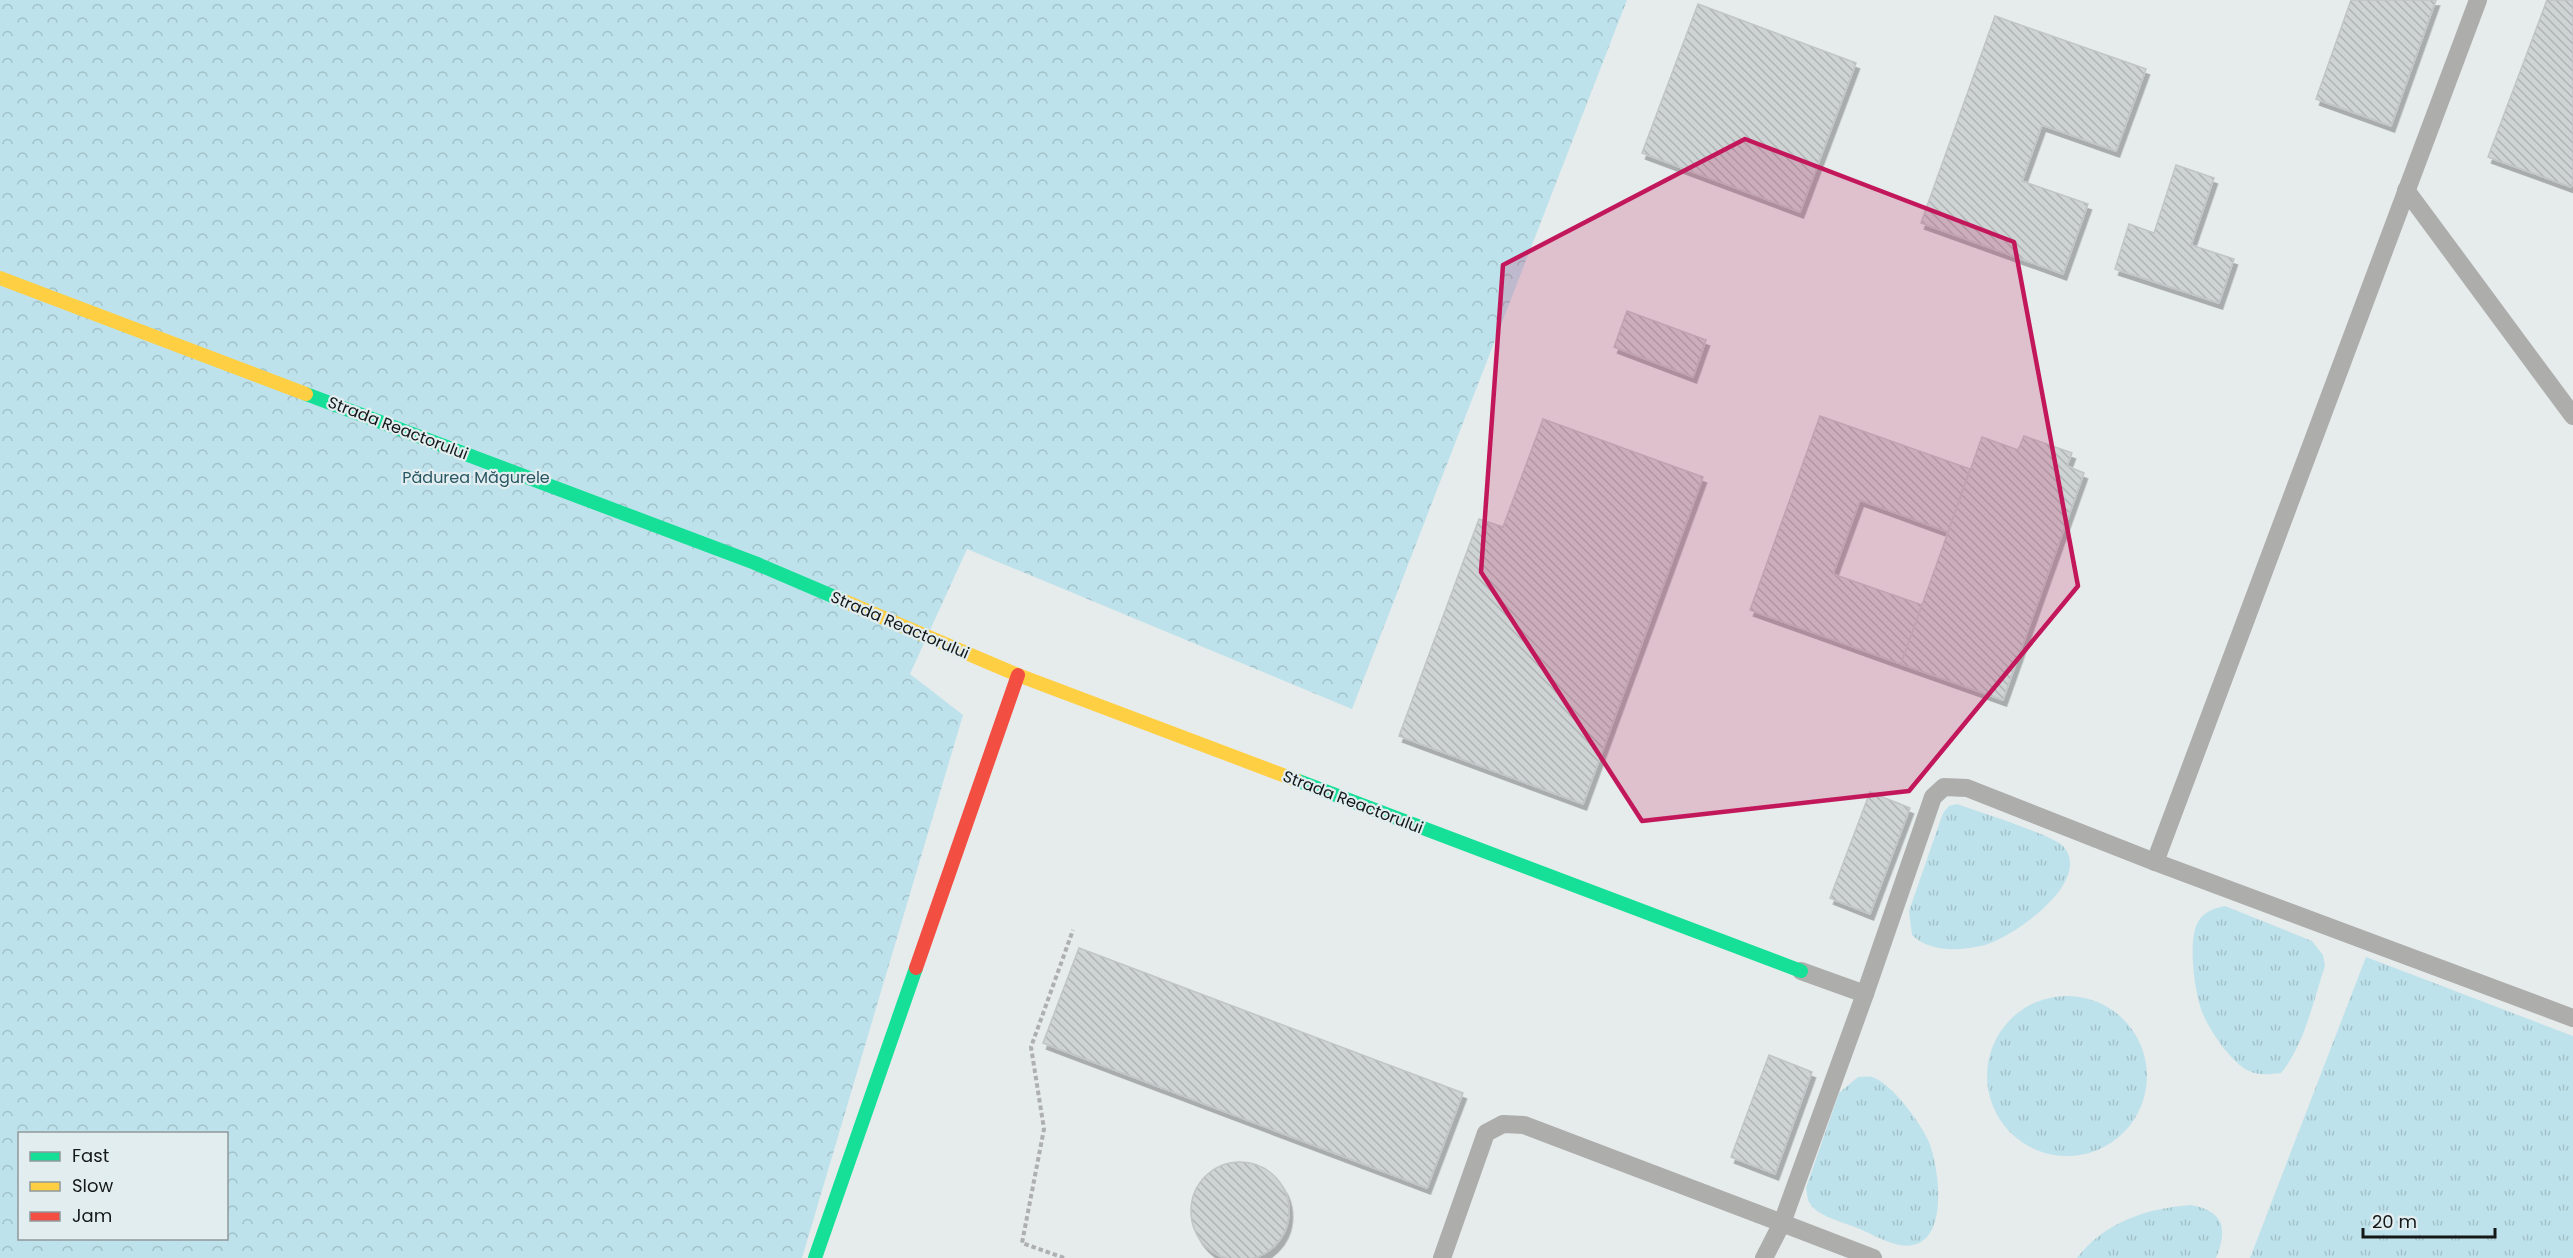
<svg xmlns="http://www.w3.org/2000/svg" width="2573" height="1258" font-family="Poppins,sans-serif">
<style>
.grass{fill:url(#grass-tufts)}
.forest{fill:url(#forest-crowns);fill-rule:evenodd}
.building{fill:url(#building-back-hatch);stroke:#c1c5c6;stroke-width:1.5;filter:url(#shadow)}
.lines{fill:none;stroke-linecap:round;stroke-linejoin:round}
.path{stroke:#adafb0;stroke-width:4;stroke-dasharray:4.5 3;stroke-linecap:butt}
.lane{stroke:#adadac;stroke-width:18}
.fast{stroke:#16e098;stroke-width:14}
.slow{stroke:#ffcf43;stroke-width:14}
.jam{stroke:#f24e42;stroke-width:14}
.marked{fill:#c2185b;fill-opacity:0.2;stroke:#c2185b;stroke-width:4.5;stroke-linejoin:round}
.labels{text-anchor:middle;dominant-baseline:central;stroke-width:4.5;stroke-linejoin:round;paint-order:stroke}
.street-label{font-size:16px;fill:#141819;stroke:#e2edf0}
.park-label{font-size:16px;fill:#295763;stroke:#e2edf0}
</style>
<defs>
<pattern id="grass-tufts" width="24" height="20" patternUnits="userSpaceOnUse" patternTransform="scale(1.5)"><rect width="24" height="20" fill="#bee2eb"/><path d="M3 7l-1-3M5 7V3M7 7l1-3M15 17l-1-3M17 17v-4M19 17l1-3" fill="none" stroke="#a2c1c9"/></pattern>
<pattern id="forest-crowns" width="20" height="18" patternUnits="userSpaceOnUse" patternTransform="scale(1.5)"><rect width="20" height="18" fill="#bee2eb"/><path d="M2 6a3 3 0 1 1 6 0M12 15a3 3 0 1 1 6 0" fill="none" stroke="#a2c1c9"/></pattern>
<pattern id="building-back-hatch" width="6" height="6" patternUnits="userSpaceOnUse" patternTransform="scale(1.5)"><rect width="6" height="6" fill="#ced3d4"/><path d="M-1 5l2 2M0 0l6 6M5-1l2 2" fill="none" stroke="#b0b4b5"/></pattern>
<filter id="shadow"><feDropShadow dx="3.5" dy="6" stdDeviation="0" flood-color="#0004"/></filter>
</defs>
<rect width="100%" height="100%" fill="#e6ebec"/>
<g class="grass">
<path d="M1957 804C1976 811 2053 835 2063 846 2095 881 2010 940 1981 946 1957 951 1930 952 1912 935L1909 911 1943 813 1949 806Z"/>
<path d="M2225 906 2312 941 2323 955 2325 966C2313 1001 2305 1044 2281 1073 2271 1074 2258 1076 2249 1071 2231 1063 2207 1027 2201 1009 2194 988 2189 946 2196 926 2201 913 2213 908 2225 906Z"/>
<path d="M2366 957 2573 1036V1258H2250Z"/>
<circle cx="2067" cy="1076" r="80"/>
<path d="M1858 1077C1862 1077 1868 1076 1872 1077 1892 1083 1921 1124 1929 1142 1939 1167 1949 1238 1913 1245 1896 1249 1873 1234 1857 1228 1843 1222 1816 1216 1809 1202 1807 1198 1807 1192 1806 1188L1839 1093Z"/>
<path d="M2191 1205C2224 1211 2228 1229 2216 1258H2077C2104 1222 2148 1208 2191 1205Z"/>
</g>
<path class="forest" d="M0 0H1627L1352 709 967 549 910 674 963 715 802 1258H0ZM20 1134H226V1238H20Z"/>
<g class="building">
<path d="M2351 0H2436L2391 126 2316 99Z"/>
<path d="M2547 0H2573V182L2571 187 2488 157Z"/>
<path d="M1698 4 1856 63 1800 212 1642 153Z"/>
<path d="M1995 16 2146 69 2116 151 2042 125 2022 181 2088 204 2063 274 1921 223Z"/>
<path d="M2176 165 2214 178 2191 245 2234 259 2219 303 2115 269 2129 224 2154 233Z"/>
<path d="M1627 311 1706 340 1693 377 1614 347Z"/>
<path d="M1820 416 1970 469 1948 532 1860 500 1833 574 1922 605 1901 664 1750 610Z"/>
<path d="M1543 419 1703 477 1583 804 1399 736 1479 519 1503 527Z"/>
<path d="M2024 436 2072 453 2067 466 2084 473 2003 700 1901 664 1982 437 2018 450Z"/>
<path d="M1870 792 1910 808 1870 914 1830 898Z"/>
<path d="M1079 948 1463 1093 1427 1188 1043 1043Z"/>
<path d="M1769 1055 1812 1072 1775 1174 1731 1157Z"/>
<circle cx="1240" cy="1211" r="49"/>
</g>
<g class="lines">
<path class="path" d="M1064 1258 1022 1243 1044 1129 1031 1047 1073 930"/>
<g class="lane">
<path d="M2406 190 2573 416"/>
<path d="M2155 862 2478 0"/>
<path d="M1801 971 1865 994"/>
<path d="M1442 1258 1486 1133 1503 1124 1524 1125 1782 1223 1764 1258"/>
<path d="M1873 1258 1782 1223 1865 994 1933 797 1944 787 1967 788 2155 862 2573 1018"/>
</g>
<g class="fast">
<path d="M306 394 755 563 844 601"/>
<path d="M1296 780 1801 971"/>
<path d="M815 1258 916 968"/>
</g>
<g class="slow">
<path d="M0 278 306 394"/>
<path d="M844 601 1018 675 1296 780"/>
</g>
<path class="jam" d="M916 968 1018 675"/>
</g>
<path class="marked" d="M1745 139 2014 242 2078 586 1909 791 1642 821 1481 572 1503 265Z"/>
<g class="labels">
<g class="street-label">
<text transform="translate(398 428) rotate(21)">Strada Reactorului</text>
<text transform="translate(900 625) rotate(23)">Strada Reactorului</text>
<text transform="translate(1353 802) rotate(21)">Strada Reactorului</text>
</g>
<g class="park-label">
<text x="476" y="477">Pădurea Măgurele</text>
</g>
</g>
<rect x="18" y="1132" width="210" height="108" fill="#e2edf0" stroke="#90989a" stroke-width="1.5"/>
<rect x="30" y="1152" width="30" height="9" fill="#16e098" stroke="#90989a" stroke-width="1.5"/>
<text x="72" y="1162" font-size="18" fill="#141819">Fast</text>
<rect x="30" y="1182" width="30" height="9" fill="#ffcf43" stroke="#90989a" stroke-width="1.5"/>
<text x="72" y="1192" font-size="18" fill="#141819">Slow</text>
<rect x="30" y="1212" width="30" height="9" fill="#f24e42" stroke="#90989a" stroke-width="1.5"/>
<text x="72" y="1222" font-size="18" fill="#141819">Jam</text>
<path d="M2363 1228v9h132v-9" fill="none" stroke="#141819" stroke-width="3"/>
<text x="2372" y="1228" font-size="18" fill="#141819" stroke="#e2edf0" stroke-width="4.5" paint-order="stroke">20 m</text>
</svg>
